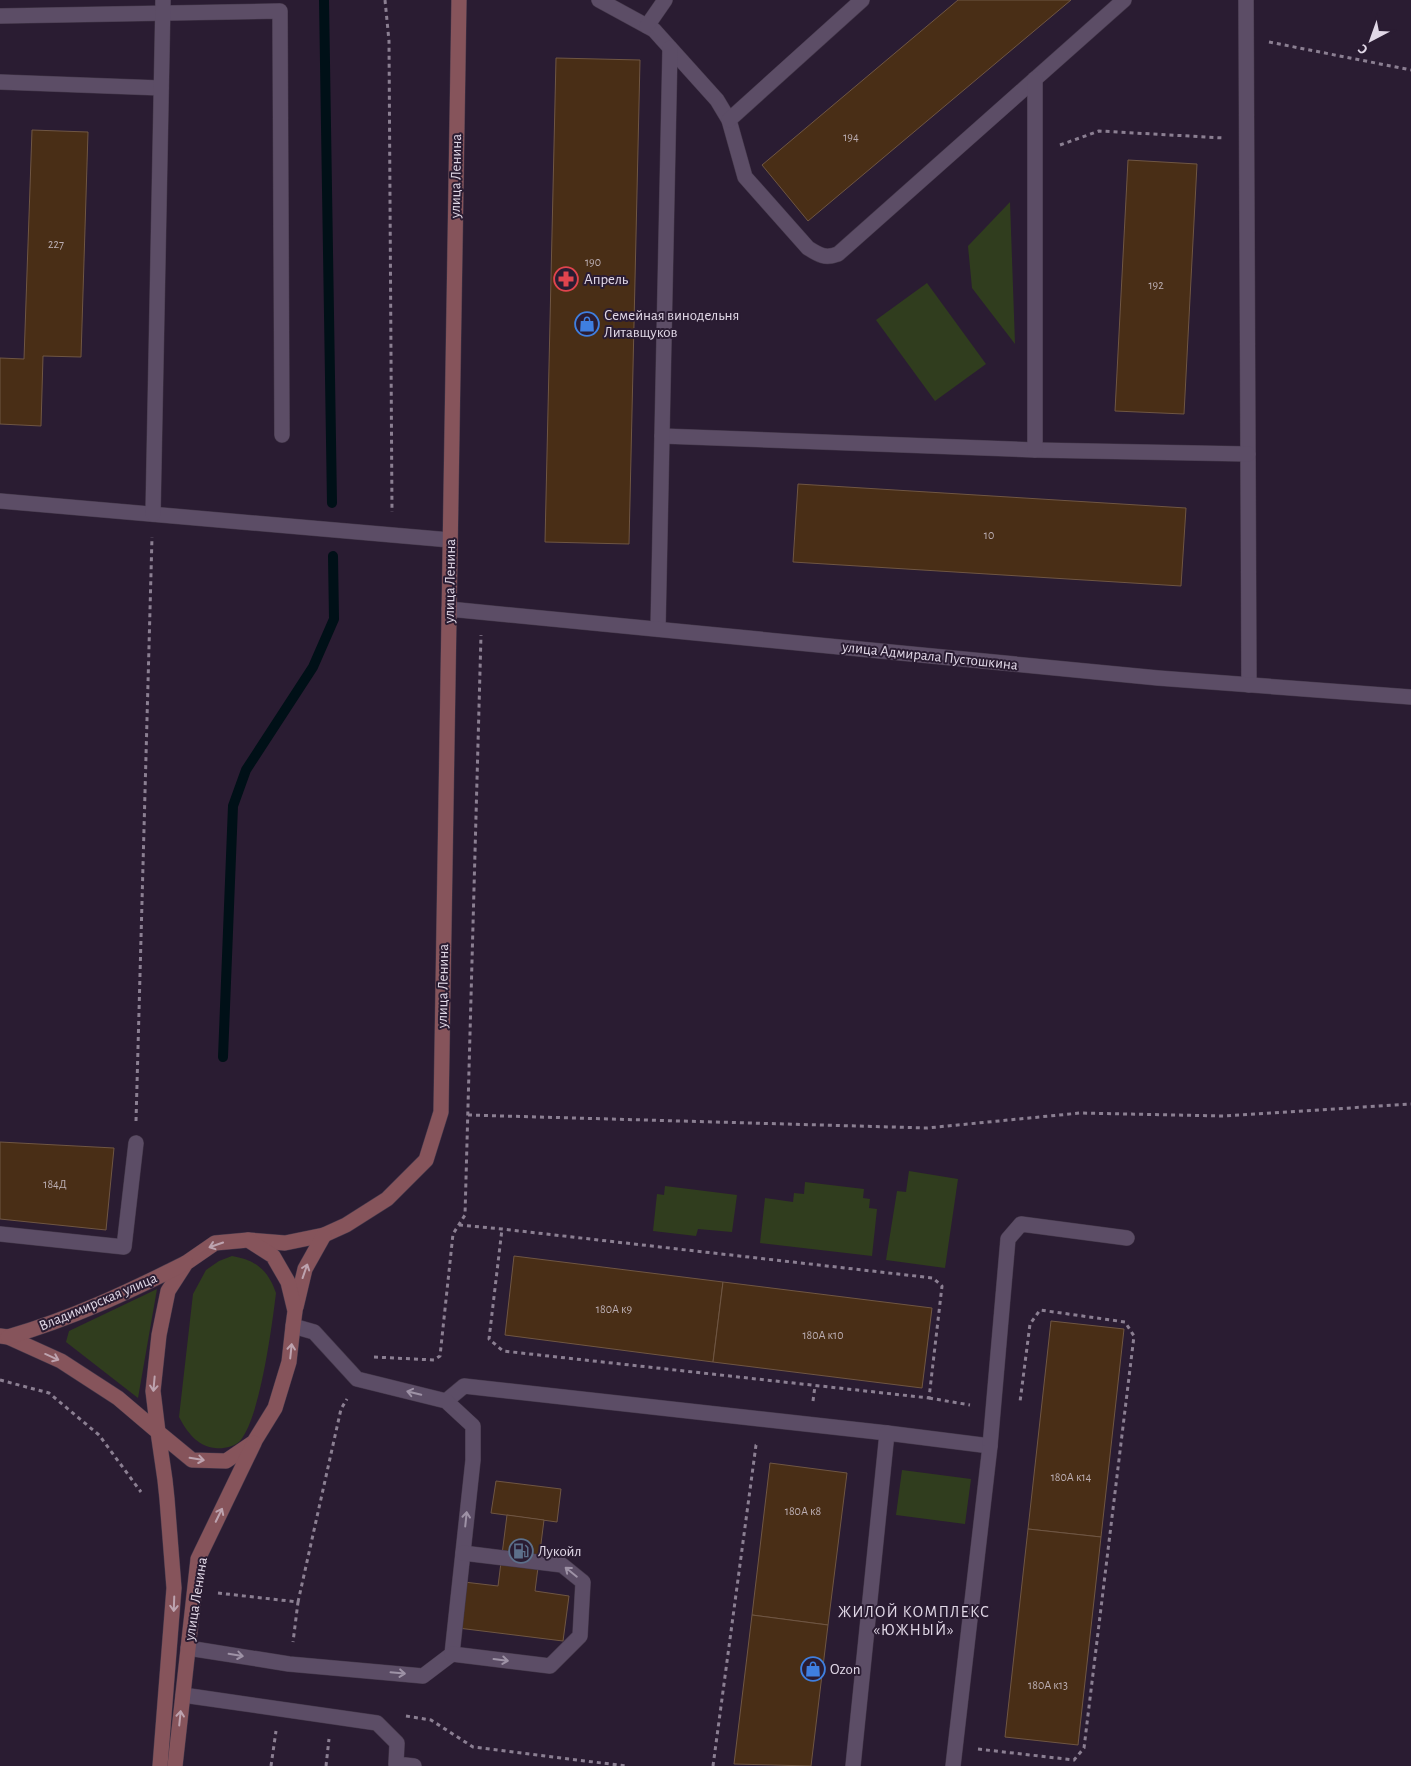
<svg xmlns="http://www.w3.org/2000/svg" width="1411" height="1766" font-family="'Alegreya Sans',sans-serif">
<style>
.green{fill:#303d1e}
.lines{fill:none;stroke-linecap:round;stroke-linejoin:round}
.stream{stroke:#001017;stroke-width:10}
.building{fill:#492e16;stroke:#6f5643}
.lane-casing{stroke:#44384a;stroke-width:16}
.street-casing{stroke:#44384a;stroke-width:16}
.secondary-casing{stroke:#44384a;stroke-width:16}
.path{stroke:#8b7f92;stroke-width:3;stroke-dasharray:4 4;stroke-linecap:butt}
.lane{stroke:#5c4d66;stroke-width:15}
.street{stroke:#5c4d66;stroke-width:15}
.secondary{stroke:#86545b;stroke-width:15}
.oneway{stroke:#bda3af}
.oneway2{stroke:#9e92a6}
.labels{text-anchor:middle;dominant-baseline:central;stroke-width:4;stroke-linejoin:round;paint-order:stroke}
.number-label{font-size:12px;fill:#bbaeb3}
.street-label{font-size:15px;fill:#e1d8e7;stroke:#2a1c32}
.poi-label{font-size:15px;fill:#e1d8e7;stroke:#2a1c32;text-anchor:start}
.neighbourhood-label{font-size:16px;letter-spacing:1px;fill:#e1d8e7;stroke:#2a1c32}
</style>
<rect width="100%" height="100%" fill="#2a1c32"/>
<g class="green">
<path d="M1010 202 1015 344 972 288 968 246Z"/>
<path d="M927 283 986 364 935 401 876 320Z"/>
<path d="M909 1171 958 1179 945 1268 886 1260 897 1191 906 1192Z"/>
<path d="M805 1182 864 1189 863 1198 870 1199 869 1208 877 1209 872 1256 760 1243 765 1198 793 1202 794 1193 804 1194Z"/>
<path d="M665 1186 737 1195 732 1232 698 1229 696 1236 653 1231 657 1194 664 1195Z"/>
<path d="M232 1256C256 1260 268 1270 276 1293 272 1326 260 1418 240 1441 234 1447 223 1449 215 1448 197 1446 187 1432 179 1417L193 1294 206 1270 219 1261Z"/>
<path d="M157 1289 138 1398 66 1342 69 1331Z"/>
<path d="M902 1470 971 1479 965 1524 896 1515Z"/>
</g>
<g class="lines">
<g class="stream">
<path d="M324 0 332 503"/>
<path d="M223 1057 233 806 246 770 313 667 334 619 333 556"/>
</g>
</g>
<g class="building">
<path d="M958 0H1071L808 221 762 165Z"/>
<path d="M556 58 640 60 629 544 545 542Z"/>
<path d="M32 130 88 132 81 357 43 356 41 426 0 424V358L24 359Z"/>
<path d="M1128 160 1197 164 1184 414 1115 411Z"/>
<path d="M798 484 1186 508 1181 586 793 562Z"/>
<path d="M0 1142 114 1148 106 1230 0 1219Z"/>
<path d="M514 1256 723 1282 713 1362 505 1335Z"/>
<path d="M723 1282 932 1308 922 1388 713 1362Z"/>
<path d="M1051 1321 1124 1329 1101 1537 1028 1529Z"/>
<path d="M770 1463 847 1473 828 1625 752 1615Z"/>
<path d="M496 1481 561 1489 557 1522 491 1513Z"/>
<path d="M507 1515 544 1520 535 1591 569 1596 563 1641 458 1628 464 1582 498 1586Z"/>
<path d="M1028 1529 1101 1537 1078 1745 1005 1737Z"/>
<path d="M752 1615 828 1625 811 1766 734 1764Z"/>
</g>
<g class="lines">
<g class="lane-casing">
<g id="lane">
<path d="M599 0 654 30 717 100 729 120 745 177 808 248C819 255 825 259 838 254L1124 0"/>
<path d="M1246 0 1249 685"/>
<path d="M0 16 280 11 282 435"/>
<path d="M647 26 665 0"/>
<path d="M0 82 161 88"/>
<path d="M729 120 862 0"/>
<path d="M662 436 1035 450 1248 454"/>
<path d="M1035 450V79"/>
<path d="M0 501 450 540"/>
<path d="M153 514 163 0"/>
<path d="M658 629 670 48"/>
<path d="M0 1234 124 1247 136 1143"/>
<path d="M446 1401 464 1386 887 1433"/>
<path d="M188 1648 289 1664 423 1676 452 1654 473 1460V1426L446 1401 357 1379 314 1332 293 1326"/>
<path d="M452 1654 550 1666 580 1636 583 1582 562 1565 463 1553"/>
<path d="M183 1695 377 1723 397 1743 396 1764 414 1766"/>
<path d="M853 1766 887 1433 990 1446"/>
<path d="M953 1766 990 1446 1008 1239 1021 1224 1127 1238"/>
</g>
</g>
<g class="street-casing">
<path id="street" d="M449 609 1158 678 1411 697"/>
</g>
<g class="secondary-casing">
<g id="secondary">
<path d="M248 1240 285 1243 324 1235 346 1225 387 1199 426 1160 441 1112 459 0"/>
<path d="M296 1307 305 1269 324 1235"/>
<path d="M0 1336 8 1337 61 1361 118 1398 158 1432 192 1460 226 1461 254 1442 275 1408 289 1362 293 1326 295 1311 288 1282 273 1256 248 1240 215 1243 186 1263 168 1291 159 1335 153 1391 158 1432 165 1480 167 1499 174 1588 160 1766"/>
<path d="M8 1337C73 1318 126 1293 186 1263"/>
<path d="M175 1766 198 1559 254 1443"/>
</g>
</g>
<g class="path">
<path d="M385 0 389 41 392 512"/>
<path d="M1269 42 1411 70"/>
<path d="M1060 145 1099 131 1224 138"/>
<path d="M468 1115 927 1128 1080 1113 1225 1116 1411 1104"/>
<path d="M136 1121 152 537"/>
<path d="M459 1225 502 1229 933 1278 942 1286 929 1398 503 1351 489 1339 502 1229"/>
<path d="M374 1357 434 1360 440 1356 453 1234 465 1215 481 635"/>
<path d="M0 1380 49 1393 99 1435 141 1492"/>
<path d="M929 1398 970 1405"/>
<path d="M813 1401 815 1386"/>
<path d="M218 1593 298 1602 293 1642"/>
<path d="M298 1602 341 1409 347 1399"/>
<path d="M406 1716 431 1720 473 1747 626 1766"/>
<path d="M978 1749 1074 1760 1084 1748 1134 1336 1125 1322 1040 1310 1030 1324 1020 1402"/>
<path d="M271 1766 276 1731"/>
<path d="M326 1766 329 1739"/>
<path d="M713 1766 756 1445 758 1443"/>
</g>
<use href="#lane" class="lane"/>
<use href="#street" class="street"/>
<use href="#secondary" class="secondary"/>
</g>
<defs><path id="oneway-shaft" d="M-6 0H5M1.5-3L5.5 0L1.5 3" fill="none" stroke-width="1.6" stroke-linecap="round" stroke-linejoin="round" transform="scale(1.25)"/></defs>
<g class="oneway">
<use href="#oneway-shaft" transform="translate(216 1245) rotate(161)"/>
<use href="#oneway-shaft" transform="translate(305 1271) rotate(-71)"/>
<use href="#oneway-shaft" transform="translate(291 1351) rotate(-84)"/>
<use href="#oneway-shaft" transform="translate(52 1357) rotate(24)"/>
<use href="#oneway-shaft" transform="translate(154 1384) rotate(95)"/>
<use href="#oneway-shaft" transform="translate(197 1459) rotate(9)"/>
<use href="#oneway-shaft" transform="translate(219 1515) rotate(-64)"/>
<use href="#oneway-shaft" transform="translate(174 1604) rotate(92)"/>
<use href="#oneway-shaft" transform="translate(180 1718) rotate(-84)"/>
</g>
<g class="oneway2">
<use href="#oneway-shaft" transform="translate(414 1393) rotate(-166)"/>
<use href="#oneway-shaft" transform="translate(466 1519) rotate(-84)"/>
<use href="#oneway-shaft" transform="translate(571 1572) rotate(-141)"/>
<use href="#oneway-shaft" transform="translate(236 1655) rotate(9)"/>
<use href="#oneway-shaft" transform="translate(501 1660) rotate(7)"/>
<use href="#oneway-shaft" transform="translate(398 1673) rotate(5)"/>
</g>
<defs>
<g id="pharmacy-ring" transform="scale(1.25)"><circle r="9.5" fill="#2a1c32" stroke="#e0444e" stroke-width="1.5"/><path d="M-2-6h4v4h4v4h-4v4h-4v-4h-4v-4h4Z" fill="#e0444e"/></g>
<g id="shop-ring" transform="scale(1.25)"><circle r="9.5" fill="#2a1c32" stroke="#3f7fe0" stroke-width="1.5"/><path d="M-5-2.5h2.3a2.7 3.5 0 0 1 5.4 0H5L5.5 6h-11ZM-1.5-2.5h3a1.5 2.3 0 0 0-3 0Z" fill="#3f7fe0"/></g>
<g id="fuel-ring" transform="scale(1.25)"><circle r="9.5" fill="#2a1c32" stroke="#5c6f8a" stroke-width="1.5"/><path d="M-5.5-6h7V0h2V4h1.3V-2.5L3-4.5l.8-.8L6-3V5H2.5V1h-1V6h-7ZM-4.2-4.7v3.2H.2V-4.7Z" fill="#5c6f8a"/></g>
</defs>
<g fill-rule="evenodd">
<use href="#pharmacy-ring" x="566" y="279"/>
<use href="#shop-ring" x="587" y="324"/>
<use href="#fuel-ring" x="521" y="1551"/>
<use href="#shop-ring" x="813" y="1669"/>
</g>
<g class="labels">
<g class="number-label">
<text x="851" y="137">194</text>
<text x="56" y="244">227</text>
<text x="593" y="262">190</text>
<text x="1156" y="285">192</text>
<text x="989" y="535">10</text>
<text x="55" y="1184">184Д</text>
<text x="614" y="1309">180А к9</text>
<text x="823" y="1335">180А к10</text>
<text x="1071" y="1477">180А к14</text>
<text x="803" y="1511">180А к8</text>
<text x="1048" y="1685">180А к13</text>
</g>
<g class="street-label">
<text transform="translate(456 176) rotate(-89)">улица Ленина</text>
<text transform="translate(450 581) rotate(-89)">улица Ленина</text>
<text transform="translate(930 656) rotate(6)">улица Адмирала Пустошкина</text>
<text transform="translate(443 986) rotate(-89)">улица Ленина</text>
<text transform="translate(98 1302) rotate(-23)">Владимирская улица</text>
<text transform="translate(196 1599) rotate(-81)">улица Ленина</text>
</g>
<g class="poi-label">
<text x="584" y="279">Апрель</text>
<text x="604" y="315">Семейная винодельня<tspan x="604" dy="17">Литавщуков</tspan></text>
<text x="538" y="1551">Лукойл</text>
<text x="830" y="1669">Ozon</text>
</g>
<g class="neighbourhood-label">
<text x="914" y="1612">ЖИЛОЙ КОМПЛЕКС<tspan x="914" dy="18">«ЮЖНЫЙ»</tspan></text>
</g>
</g>
<g transform="translate(1371 40) rotate(221)" stroke="#2a1c32" stroke-width="4" paint-order="stroke">
<path d="M0-4L9 19L0 12L-9 19Z" fill="#e1d8e7"/>
<text y="-8" font-size="14" font-weight="bold" text-anchor="middle" fill="#e1d8e7">С</text>
</g>
</svg>
